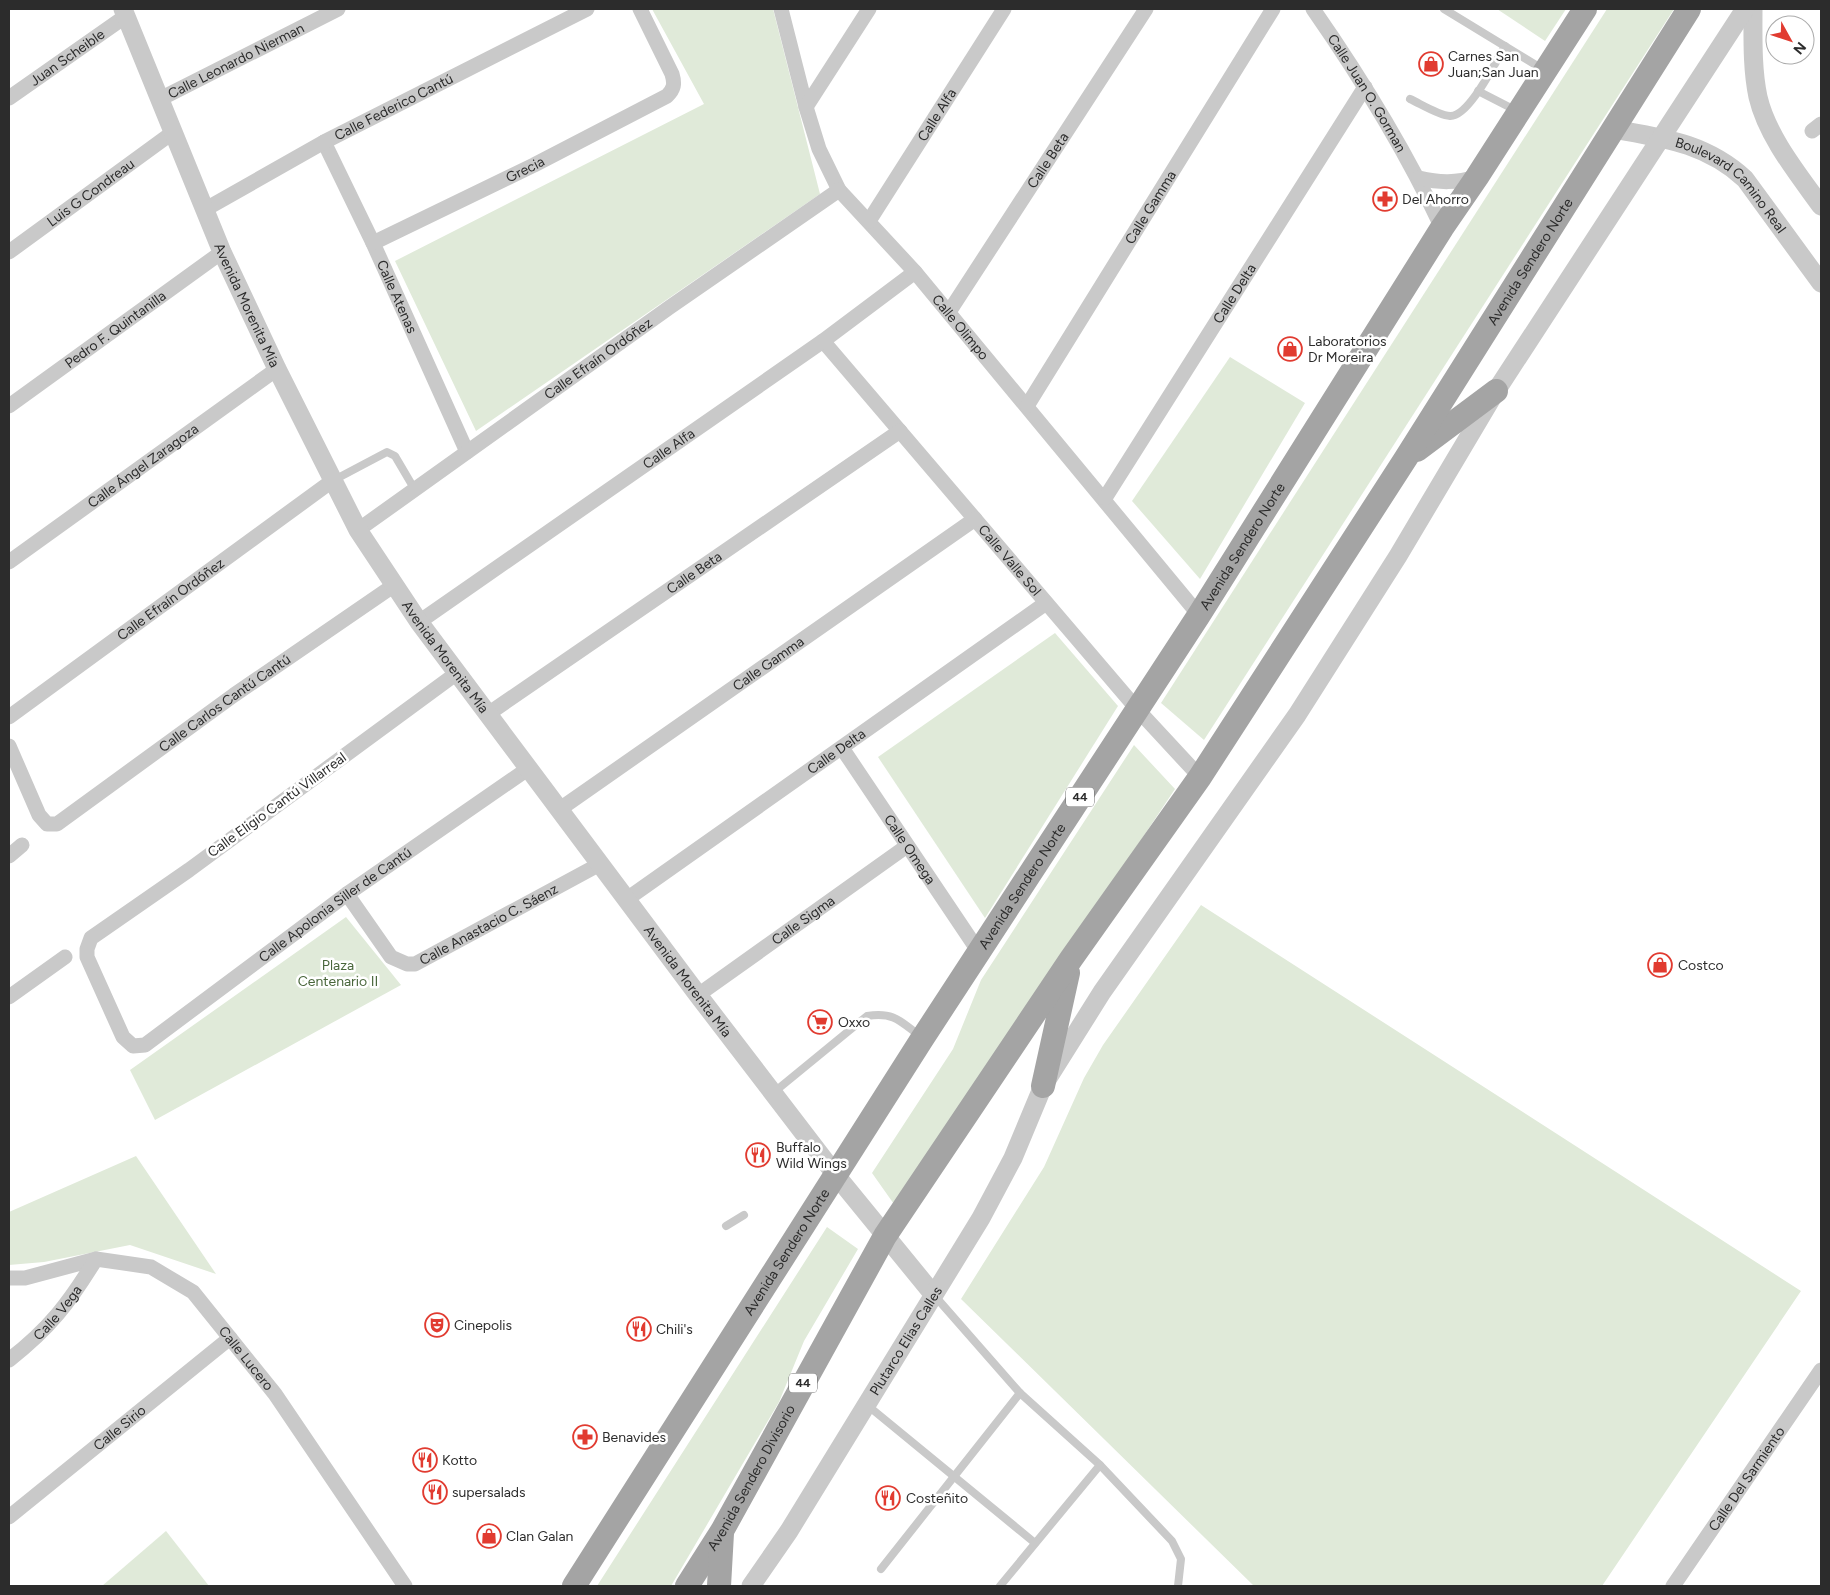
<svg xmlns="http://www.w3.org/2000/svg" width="1830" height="1595" font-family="Figtree,sans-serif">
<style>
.green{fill:#e0ead9}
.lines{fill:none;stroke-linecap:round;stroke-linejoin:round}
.service{stroke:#c9c9c9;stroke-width:8}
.minor{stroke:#c9c9c9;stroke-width:15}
.tertiary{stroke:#c9c9c9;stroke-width:19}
.primary{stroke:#a4a4a4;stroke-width:24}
.labels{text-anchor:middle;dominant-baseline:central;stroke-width:5;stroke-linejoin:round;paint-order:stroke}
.shield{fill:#fff;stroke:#6b6b6b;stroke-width:1}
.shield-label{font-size:12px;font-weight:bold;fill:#2c2c2c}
.poi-label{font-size:14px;fill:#2c2c2c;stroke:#fff;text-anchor:start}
.street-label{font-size:14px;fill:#2c2c2c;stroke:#fff}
.park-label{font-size:14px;fill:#49663b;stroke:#fff}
</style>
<rect width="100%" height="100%" fill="#fff"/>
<g class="green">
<path d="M652 9H773L820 194 476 431 395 261 704 104Z"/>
<path d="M1497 9H1566L1545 41Z"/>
<path d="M1607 9H1674L1204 740 1161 703Z"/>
<path d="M1230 357 1305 403 1200 579 1132 501Z"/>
<path d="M1055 633 1118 706 985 918 878 757Z"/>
<path d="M1134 745 1175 789 896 1207 872 1173 953 1049 981 980Z"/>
<path d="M1201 905 1801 1291 1602 1586H1254L961 1299 1044 1167 1084 1078 1103 1045Z"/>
<path d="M346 917 401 985 155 1120 130 1070Z"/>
<path d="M136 1156 216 1274 130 1245 44 1262 9 1265V1212Z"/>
<path d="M827 1227 858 1249 804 1341 779 1402 671 1586H597Z"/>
<path d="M166 1531 209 1586H102Z"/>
</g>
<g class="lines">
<g class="service">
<path d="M1444 9 1544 70"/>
<path d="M1478 91 1517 111"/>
<path d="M1410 99C1421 104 1438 115 1450 116 1469 117 1496 61 1505 46"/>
<path d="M334 480 387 452 395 456 415 490"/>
<path d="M773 1093 867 1016C895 1012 900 1021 921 1037"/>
<path d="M726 1226 744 1215"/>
<path d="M934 1295 1020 1393 1100 1465 1172 1541 1181 1559 1178 1586"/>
<path d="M867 1405 1035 1543"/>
<path d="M881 1569 1020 1393"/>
<path d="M1000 1586 1100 1465"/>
</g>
<g class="minor">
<path id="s1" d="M781 9 806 107 819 149 839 190 915 272 1199 615"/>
<path id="s2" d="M1313 9C1361 78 1406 151 1442 228"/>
<path id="s3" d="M9 98 126 16"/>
<path id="s4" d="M160 99 338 9"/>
<path d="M806 107 869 9"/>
<path d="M1812 131 1821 124"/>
<path id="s5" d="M324 142 373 243 467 452"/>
<path d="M1419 178C1440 183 1456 183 1477 177"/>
<path id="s6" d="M204 210 324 142 587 9"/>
<path id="s7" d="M869 221 1004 9"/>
<path id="s8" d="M373 243 534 165 667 96C674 89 675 84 672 74L640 9"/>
<path id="s9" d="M9 252 172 133"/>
<path id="s10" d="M949 312 1146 9"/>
<path id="s11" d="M823 341 1137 709 1200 777"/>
<path id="s12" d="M9 406 222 252"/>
<path id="s13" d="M1027 406 1273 9"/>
<path id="s14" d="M1105 498 1365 87"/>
<path id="s15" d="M358 530 670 307 839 190"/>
<path id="s16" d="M9 562 277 369"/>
<path id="s17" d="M419 622 823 341 915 272"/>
<path id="s18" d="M457 673 189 870 91 938 87 949V957L123 1037 133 1046 145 1045 347 894 529 768"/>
<path id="s19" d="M488 714 900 431"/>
<path id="s20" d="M9 717 332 481"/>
<path id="s21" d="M9 746 39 815 47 824H57L234 695 393 586"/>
<path id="s22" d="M842 748 979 952"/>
<path id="s23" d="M560 809 975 519"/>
<path d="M9 856 22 845"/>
<path id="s24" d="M347 894 391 957 407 964H415L600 864"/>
<path id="s25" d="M627 899 1046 603"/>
<path id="s26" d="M698 995 907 846"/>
<path d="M9 997 65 957"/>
<path id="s27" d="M9 1278H25L96 1259 151 1267 193 1292 275 1394 405 1586"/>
<path id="s28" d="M9 1360C50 1328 69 1303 96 1259"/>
<path id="s29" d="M9 1517 230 1338"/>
<path id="s30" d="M1673 1586 1821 1370"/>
</g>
<g class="tertiary">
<path id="s31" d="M123 9 222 252 277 369 358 530 419 622 698 995 835 1174 933 1294"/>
<path d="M1753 9C1753 37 1752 69 1758 97 1767 136 1798 174 1821 206"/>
<path id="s32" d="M1613 129C1663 138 1706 143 1745 179L1821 283"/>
<path id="s33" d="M751 1586 789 1531 981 1218 1013 1158 1043 1086 1102 992 1297 715 1398 556 1496 391 1745 9"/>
</g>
<g class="primary">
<path d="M1417 450 1496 391"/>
<path d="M1043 1086 1068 973"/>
<path id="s34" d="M574 1586 922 1039 1199 615 1442 228 1477 177 1585 9"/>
<path id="s35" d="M687 1586 722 1531 885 1236 1071 959 1200 777 1406 458 1689 9"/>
<path d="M719 1586 722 1533"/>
</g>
</g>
<defs>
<g id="shop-ring" transform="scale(1.25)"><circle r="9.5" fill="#fff" stroke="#e13b30" stroke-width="1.5"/><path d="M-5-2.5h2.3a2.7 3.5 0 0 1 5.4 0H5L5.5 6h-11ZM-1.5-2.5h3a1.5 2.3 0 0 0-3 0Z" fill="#e13b30"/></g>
<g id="pharmacy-ring" transform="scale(1.25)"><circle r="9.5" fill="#fff" stroke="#e13b30" stroke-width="1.5"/><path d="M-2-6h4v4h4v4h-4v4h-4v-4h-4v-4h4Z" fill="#e13b30"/></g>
<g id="supermarket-ring" transform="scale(1.25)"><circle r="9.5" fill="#fff" stroke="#e13b30" stroke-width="1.5"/><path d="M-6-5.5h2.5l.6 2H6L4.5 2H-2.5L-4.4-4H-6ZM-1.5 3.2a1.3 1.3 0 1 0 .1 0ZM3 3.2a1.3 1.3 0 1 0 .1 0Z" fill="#e13b30"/></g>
<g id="restaurant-ring" transform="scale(1.25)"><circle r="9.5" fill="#fff" stroke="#e13b30" stroke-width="1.5"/><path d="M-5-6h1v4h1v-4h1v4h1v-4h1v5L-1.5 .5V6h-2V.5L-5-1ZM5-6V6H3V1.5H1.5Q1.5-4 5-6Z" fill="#e13b30"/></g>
<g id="theatre-ring" transform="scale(1.25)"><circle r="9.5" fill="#fff" stroke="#e13b30" stroke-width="1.5"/><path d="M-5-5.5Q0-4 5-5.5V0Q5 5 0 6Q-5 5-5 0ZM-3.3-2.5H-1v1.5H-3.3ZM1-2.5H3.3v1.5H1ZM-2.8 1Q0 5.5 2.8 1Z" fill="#e13b30"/></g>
</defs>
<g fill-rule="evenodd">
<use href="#shop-ring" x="1431" y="64"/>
<use href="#pharmacy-ring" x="1385" y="199"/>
<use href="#shop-ring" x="1290" y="349"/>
<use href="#shop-ring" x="1660" y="965"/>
<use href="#supermarket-ring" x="820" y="1022"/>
<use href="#restaurant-ring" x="758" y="1155"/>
<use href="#theatre-ring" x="437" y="1325"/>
<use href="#restaurant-ring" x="639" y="1329"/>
<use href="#pharmacy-ring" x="585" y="1437"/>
<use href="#restaurant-ring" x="425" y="1460"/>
<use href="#restaurant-ring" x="435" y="1492"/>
<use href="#restaurant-ring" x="888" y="1498"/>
<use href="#shop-ring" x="489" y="1536"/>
</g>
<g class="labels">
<g class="shield">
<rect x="1066" y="787.5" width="28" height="19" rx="4"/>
<rect x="789" y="1373.5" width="28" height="19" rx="4"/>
</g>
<g class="shield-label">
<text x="1080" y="797">44</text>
<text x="803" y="1383">44</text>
</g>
<g class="poi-label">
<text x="1448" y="56">Carnes San<tspan x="1448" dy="16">Juan;San Juan</tspan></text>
<text x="1402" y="199">Del Ahorro</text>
<text x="1308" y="341">Laboratorios<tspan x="1308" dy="16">Dr Moreira</tspan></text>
<text x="1678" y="965">Costco</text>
<text x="838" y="1022">Oxxo</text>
<text x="776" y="1147">Buffalo<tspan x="776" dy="16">Wild Wings</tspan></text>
<text x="454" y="1325">Cinepolis</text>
<text x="656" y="1329">Chili's</text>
<text x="602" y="1437">Benavides</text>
<text x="442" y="1460">Kotto</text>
<text x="452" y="1492">supersalads</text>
<text x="906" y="1498">Costeñito</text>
<text x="506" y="1536">Clan Galan</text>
</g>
<g class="street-label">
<text stroke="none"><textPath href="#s3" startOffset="71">Juan Scheible</textPath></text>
<text stroke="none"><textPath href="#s4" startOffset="85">Calle Leonardo Nierman</textPath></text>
<text stroke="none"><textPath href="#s2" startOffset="100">Calle Juan O. Gorman</textPath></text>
<text stroke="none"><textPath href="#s6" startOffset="216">Calle Federico Cantú</textPath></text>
<text stroke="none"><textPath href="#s7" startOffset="126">Calle Alfa</textPath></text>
<text stroke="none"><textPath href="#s10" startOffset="181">Calle Beta</textPath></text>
<text stroke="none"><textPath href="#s8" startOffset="169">Grecia</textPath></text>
<text stroke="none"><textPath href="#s32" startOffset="136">Boulevard Camino Real</textPath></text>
<text stroke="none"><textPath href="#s9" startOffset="101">Luis G Condreau</textPath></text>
<text stroke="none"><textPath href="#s13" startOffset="234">Calle Gamma</textPath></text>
<text stroke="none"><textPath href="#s35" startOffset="1571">Avenida Sendero Norte</textPath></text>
<text stroke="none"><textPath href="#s14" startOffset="242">Calle Delta</textPath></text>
<text stroke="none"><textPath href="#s5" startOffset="171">Calle Atenas</textPath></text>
<text stroke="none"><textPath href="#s31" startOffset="321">Avenida Morenita Mía</textPath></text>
<text stroke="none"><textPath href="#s1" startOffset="374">Calle Olimpo</textPath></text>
<text stroke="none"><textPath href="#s12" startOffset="131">Pedro F. Quintanilla</textPath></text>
<text stroke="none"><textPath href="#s15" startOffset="295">Calle Efraín Ordóñez</textPath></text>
<text stroke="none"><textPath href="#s17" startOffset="304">Calle Alfa</textPath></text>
<text stroke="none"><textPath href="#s16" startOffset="165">Calle Ángel Zaragoza</textPath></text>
<text stroke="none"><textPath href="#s34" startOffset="1236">Avenida Sendero Norte</textPath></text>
<text stroke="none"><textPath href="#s11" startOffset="288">Calle Valle Sol</textPath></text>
<text stroke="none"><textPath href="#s19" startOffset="250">Calle Beta</textPath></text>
<text stroke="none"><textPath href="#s20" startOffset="200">Calle Efraín Ordóñez</textPath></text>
<text stroke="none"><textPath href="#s31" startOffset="726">Avenida Morenita Mía</textPath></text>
<text stroke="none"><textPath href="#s23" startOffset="254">Calle Gamma</textPath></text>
<text stroke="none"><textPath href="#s21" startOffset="304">Calle Carlos Cantú Cantú</textPath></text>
<text stroke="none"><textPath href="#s25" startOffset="256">Calle Delta</textPath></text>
<text transform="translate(277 805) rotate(-36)">Calle Eligio Cantú Villarreal</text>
<text stroke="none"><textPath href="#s22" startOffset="122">Calle Omega</textPath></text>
<text stroke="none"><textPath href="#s34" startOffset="831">Avenida Sendero Norte</textPath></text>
<text stroke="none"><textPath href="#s18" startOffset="821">Calle Apolonia Siller de Cantú</textPath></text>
<text stroke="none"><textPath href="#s26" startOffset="129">Calle Sigma</textPath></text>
<text stroke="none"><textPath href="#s24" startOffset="186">Calle Anastacio C. Sáenz</textPath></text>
<text stroke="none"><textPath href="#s31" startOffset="1131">Avenida Morenita Mía</textPath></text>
<text stroke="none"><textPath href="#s34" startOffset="396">Avenida Sendero Norte</textPath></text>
<text stroke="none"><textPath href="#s28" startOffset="68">Calle Vega</textPath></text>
<text stroke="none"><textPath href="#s33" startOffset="290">Plutarco Elias Calles</textPath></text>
<text stroke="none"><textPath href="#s27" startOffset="279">Calle Lucero</textPath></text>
<text stroke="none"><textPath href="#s29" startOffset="142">Calle Sirio</textPath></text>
<text stroke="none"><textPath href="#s35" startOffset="126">Avenida Sendero Divisorio</textPath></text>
<text stroke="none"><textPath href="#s30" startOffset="130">Calle Del Sarmiento</textPath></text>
</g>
<g class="park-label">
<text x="338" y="965">Plaza<tspan x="338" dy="16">Centenario II</tspan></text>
</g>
</g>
<rect width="1830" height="1595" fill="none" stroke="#2c2c2c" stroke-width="20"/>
<g transform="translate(1790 40) rotate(130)"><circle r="24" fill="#ffffff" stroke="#ababab"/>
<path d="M0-4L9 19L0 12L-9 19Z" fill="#e13b30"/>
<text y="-8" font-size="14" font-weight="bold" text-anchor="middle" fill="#2c2c2c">N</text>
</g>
</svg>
